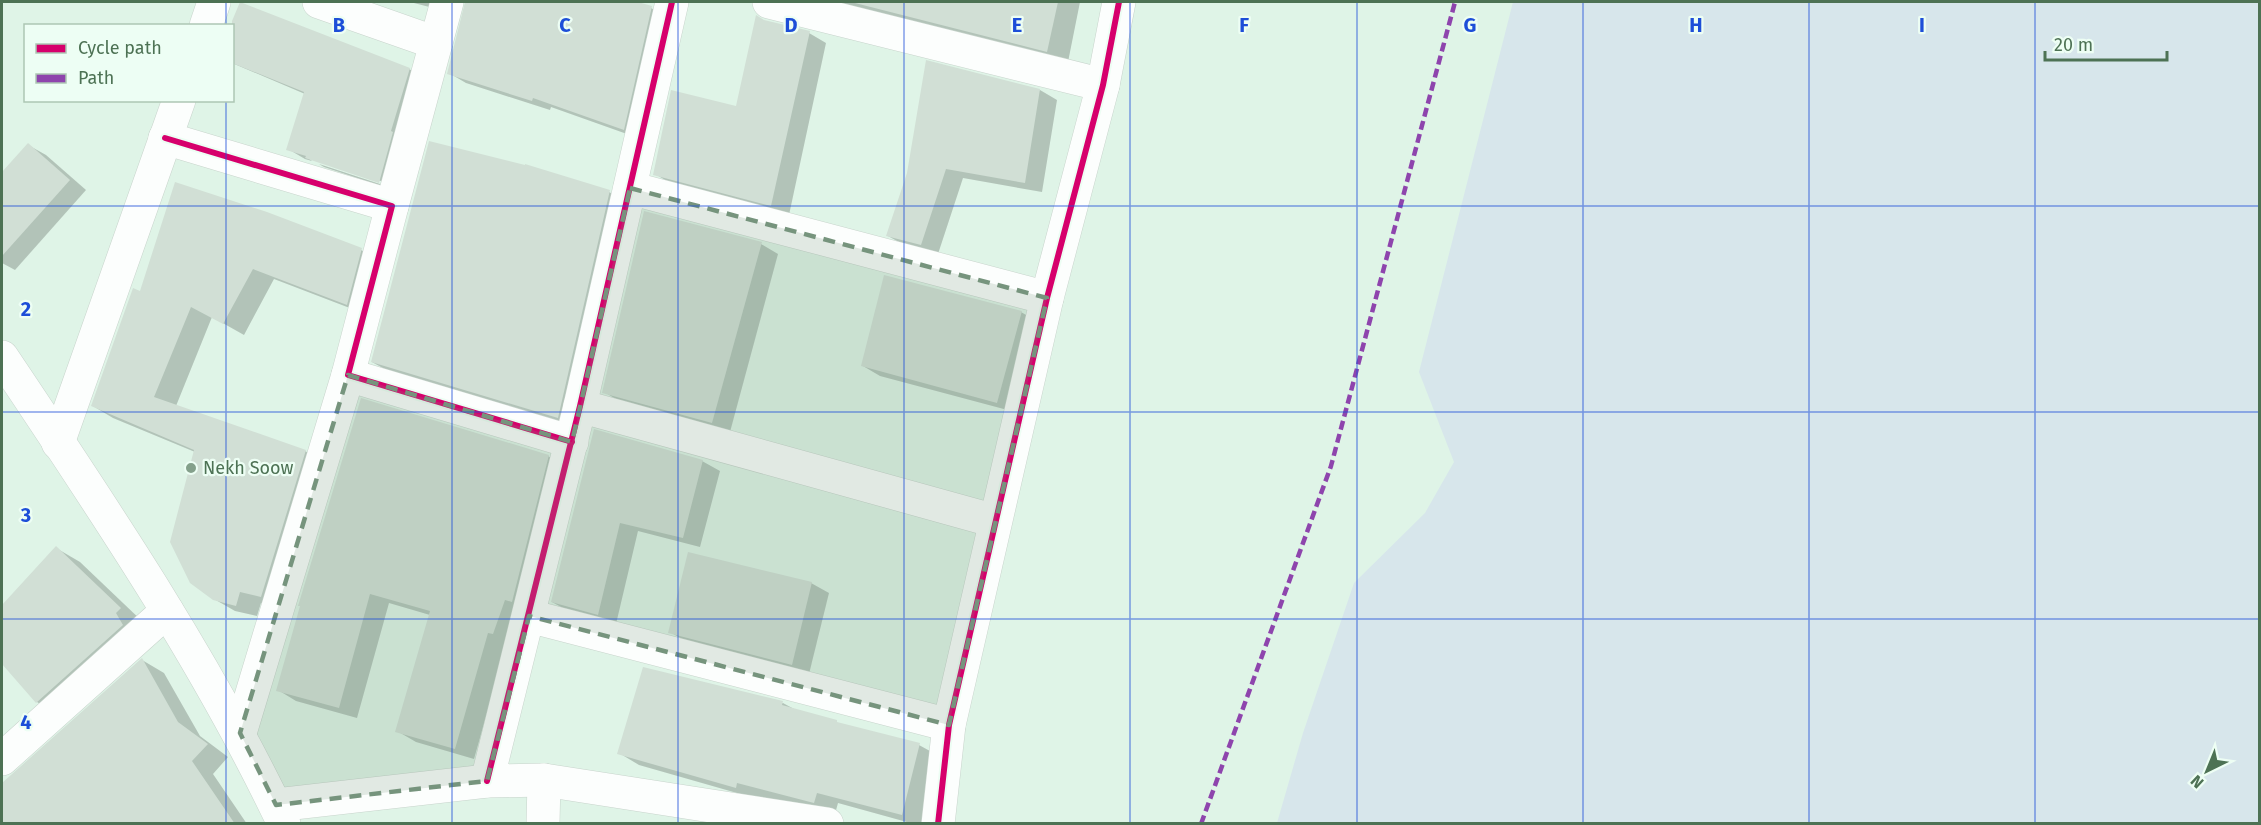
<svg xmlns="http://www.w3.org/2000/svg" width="2261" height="825" font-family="'Fira Sans',sans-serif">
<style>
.residential{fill:#dff4e7;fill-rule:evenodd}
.green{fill:#d7e6eb}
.shadow{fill:#0003}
.building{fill:#d1dfd5}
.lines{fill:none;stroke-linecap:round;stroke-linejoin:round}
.street-casing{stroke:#c8d4cc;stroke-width:34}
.street{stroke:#fcfefd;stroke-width:33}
.quiet{stroke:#8e44ad;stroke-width:4.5;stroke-dasharray:9 4.5;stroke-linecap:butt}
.cycleway-casing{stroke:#edfef4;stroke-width:10}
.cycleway{stroke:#d6006c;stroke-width:6}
.marked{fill:#76947d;fill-opacity:0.2;stroke:#76947d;stroke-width:4.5;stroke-dasharray:12 8;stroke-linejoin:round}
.grid{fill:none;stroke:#1d4ed8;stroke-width:1.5;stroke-opacity:0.55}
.poi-dot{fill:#84a08b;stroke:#edfef4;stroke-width:2}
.labels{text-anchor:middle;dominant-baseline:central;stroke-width:4.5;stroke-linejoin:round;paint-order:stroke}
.poi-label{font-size:18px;fill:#4d7254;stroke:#edfef4;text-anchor:start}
.grid-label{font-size:20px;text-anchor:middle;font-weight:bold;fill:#1d4ed8;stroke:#edfef4;stroke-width:4.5;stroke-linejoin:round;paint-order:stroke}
</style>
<rect width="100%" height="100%" fill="#ebf6f0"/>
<path class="residential" d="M2 2H2259V823H2ZM26 26H232V100H26Z"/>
<path class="green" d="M1513 2H2259V823H1277L1303 733 1354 583 1425 513 1454 462 1419 372Z"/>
<g class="shadow">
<path d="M410 2H450L445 11Z"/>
<path d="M467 2H634L651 8 669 18 641 139 551 107 550 110 466 83 449 73Z"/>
<path d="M823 2H1080L1068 62Z"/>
<path d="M764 22 809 33 826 43 789 215 672 184 655 174 738 108Z"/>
<path d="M232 26 409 69 426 79 396 191 324 167 319 164 386 186 387 183 309 158 312 161 305 159 288 149 305 94 232 63Z"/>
<path d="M1040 90 1057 100 1042 192 963 178 938 254 906 246 888 236 909 173Z"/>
<path d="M28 145 46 155 86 190 15 270 2 263V175Z"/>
<path d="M176 184 361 250 382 262 368 315 274 279 244 335 212 317 176 406 305 451 326 463 282 608 261 603 257 616 235 611 214 599 195 452 113 418 93 406 141 293Z"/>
<path d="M609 192 627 202 575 427 390 372 372 362Z"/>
<path d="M761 244 778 254 730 432 621 402 604 392Z"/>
<path d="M1021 312 1038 322 1015 412 880 376 863 366Z"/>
<path d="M595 431 702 461 720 471 700 547 638 531 616 624 570 612 552 602Z"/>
<path d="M548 456 566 467 507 642 474 759 416 742 397 731 430 615 389 603 357 718 296 701 278 690 301 606Z"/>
<path d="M56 548 80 562 144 623 61 716 37 702 2 662V607Z"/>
<path d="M811 583 829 593 809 674 687 642 670 632Z"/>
<path d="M142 660 164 673 200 736 228 757 213 774 247 824H2V785Z"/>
<path d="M783 703 794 709 842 725 919 745 939 756 923 824H914L838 803 835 814 779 805 639 765 619 753Z"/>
</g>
<g class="building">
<path d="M240 2 410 68 391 131 393 132 379 183 305 158 306 156 286 150 304 92 232 63V21Z"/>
<path d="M465 2H638L652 6 624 130 533 98 532 101 447 74Z"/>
<path d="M851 2H1058L1047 52Z"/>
<path d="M756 15 764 20 810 31 771 206 653 175 671 90 736 106Z"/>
<path d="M926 60 1040 89 1025 183 946 169 921 245 886 236 907 173Z"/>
<path d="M429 141 525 165V164L610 190 558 418 371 362Z"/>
<path d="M28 143 70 180 2 256V172Z"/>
<path d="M175 182 267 212 362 248 347 305 253 269 223 324 191 307 154 397 306 450 261 597 240 592 236 606 213 600 190 583 170 542 194 450 91 406 133 288 140 291Z"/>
<path d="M644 211 762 242 712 423 602 393Z"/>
<path d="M884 275 1022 311 997 403 861 366Z"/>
<path d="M361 398 549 455 512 602 505 600 493 634 488 633 455 749 395 732 430 611 370 594 339 708 276 691 300 606H298Z"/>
<path d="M594 429 703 460 683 538 620 523 598 615 551 602Z"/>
<path d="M56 546 121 608 116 613 123 625 36 703 2 664V605Z"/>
<path d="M688 552 812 582 792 665 668 633Z"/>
<path d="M142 658 178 722 208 744 192 761 235 824H2V783Z"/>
<path d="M643 667 783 701 782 705 837 720V722L920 743 902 815 817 793 814 803 737 783 736 788 617 754Z"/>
</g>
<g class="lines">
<g class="street-casing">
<g id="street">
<path d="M319 2 436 43"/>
<path d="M769 2 1103 85"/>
<path d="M206 26 214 2"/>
<path d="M165 138 392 206 348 375 572 442"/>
<path d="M630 188 1047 298"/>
<path d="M392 206 447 2"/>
<path d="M2 357C103 508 206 660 284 824"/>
<path d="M580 406 995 521"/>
<path d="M58 443 179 100"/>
<path d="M529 616 949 725"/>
<path d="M240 733 348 375"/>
<path d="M2 759 167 611"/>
<path d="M487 781 580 406 672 2"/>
<path d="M276 805 487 781 544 780"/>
<path d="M543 824 544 780 827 824"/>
<path d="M938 824 949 725 1047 298 1103 85 1119 2"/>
</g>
</g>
<use href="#street" class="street"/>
<path class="quiet" d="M1201 824 1331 466 1455 2"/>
<g class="cycleway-casing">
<g id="cycleway">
<path d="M165 138 392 206 348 375 572 442"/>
<path d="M487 781 580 406 672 2"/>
<path d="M938 824 949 725 1047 298 1103 85 1119 2"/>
</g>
</g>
<use href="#cycleway" class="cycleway"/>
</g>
<path class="marked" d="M630 188 1047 298 949 725 529 616 487 781 276 805 240 733 348 375 572 442Z"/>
<path class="grid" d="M226 2V26M452 2V824M678 2V824M904 2V824M1130 2V824M1357 2V824M1583 2V824M1809 2V824M2035 2V824M226 100V824M2 206H2260M2 412H2260M2 619H2260"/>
<circle class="poi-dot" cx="191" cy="468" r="6"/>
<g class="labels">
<g class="poi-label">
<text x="203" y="468">Nekh Soow</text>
</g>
</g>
<g class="grid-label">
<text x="339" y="32">B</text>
<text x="565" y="32">C</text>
<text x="791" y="32">D</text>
<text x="1017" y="32">E</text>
<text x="1244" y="32">F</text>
<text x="1470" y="32">G</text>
<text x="1696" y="32">H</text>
<text x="1922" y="32">I</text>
<text x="26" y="316">2</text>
<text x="26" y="522">3</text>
<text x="26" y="729">4</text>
</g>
<rect width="2261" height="825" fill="none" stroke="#4d7254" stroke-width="6"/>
<rect x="24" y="24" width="210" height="78" fill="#edfef4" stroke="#adc6b4" stroke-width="1.5"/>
<rect x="36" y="44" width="30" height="9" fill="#d6006c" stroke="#adc6b4" stroke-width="1.5"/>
<text x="78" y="54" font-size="18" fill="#4d7254">Cycle path</text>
<rect x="36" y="74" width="30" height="9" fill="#8e44ad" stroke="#adc6b4" stroke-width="1.5"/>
<text x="78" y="84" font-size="18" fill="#4d7254">Path</text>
<g transform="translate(2207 771) rotate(223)" stroke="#edfef4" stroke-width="4.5" paint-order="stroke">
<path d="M0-4.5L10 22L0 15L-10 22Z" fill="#4d7254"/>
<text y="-9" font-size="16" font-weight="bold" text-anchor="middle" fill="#4d7254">N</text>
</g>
<path d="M2045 51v9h122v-9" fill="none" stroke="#4d7254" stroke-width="3"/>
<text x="2054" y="51" font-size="18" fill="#4d7254" stroke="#edfef4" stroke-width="4.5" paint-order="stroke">20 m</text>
</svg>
